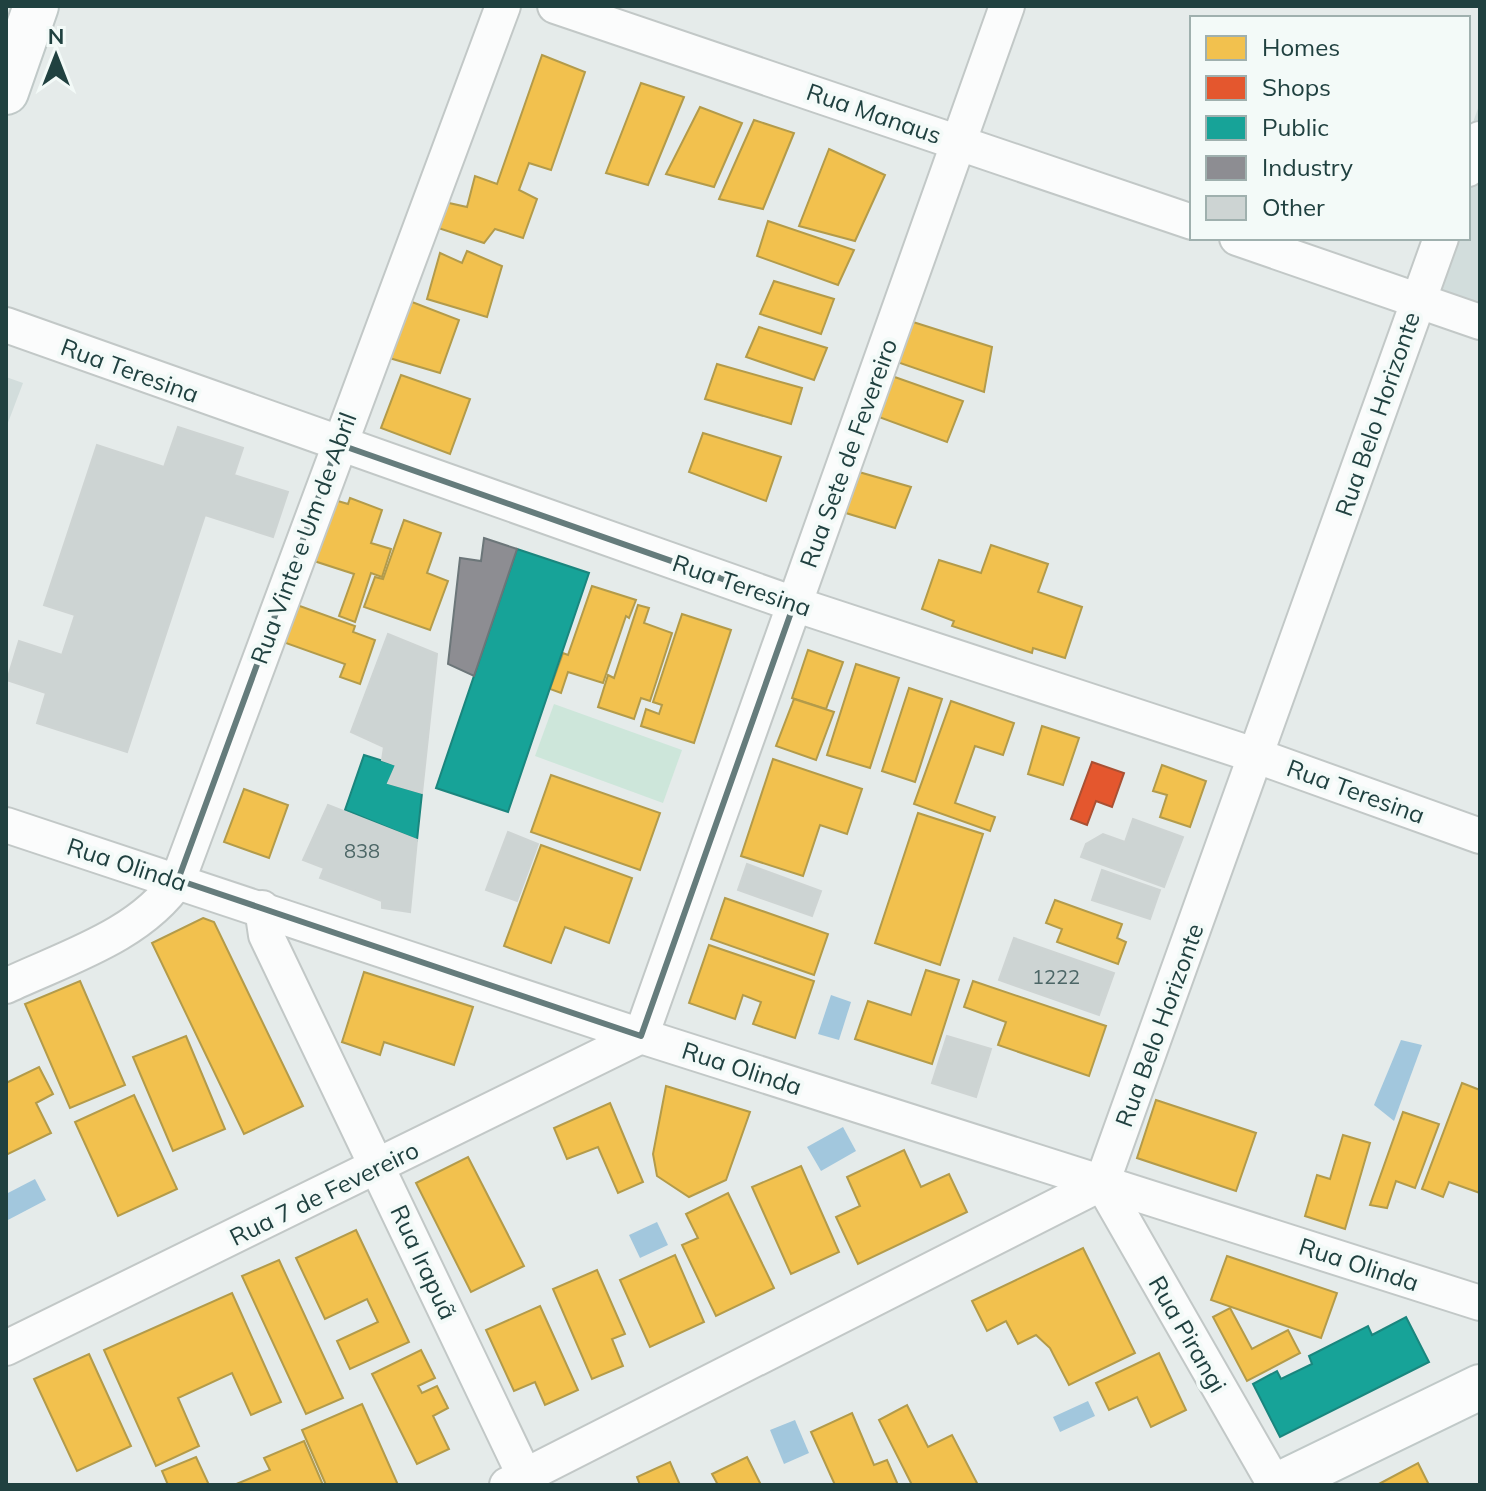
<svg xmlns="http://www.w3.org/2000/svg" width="1486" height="1491" font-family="Mulish,sans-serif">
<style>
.built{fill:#d2dddc}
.green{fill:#cde6da}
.water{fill:#a2c7dd}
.homes{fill:#f2c14e;stroke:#b39b4a;stroke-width:2}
.shops{fill:#e4572e;stroke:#a95033;stroke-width:2}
.public{fill:#17a398;stroke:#1a867e;stroke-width:2}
.industry{fill:#8d8d92;stroke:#6c7679;stroke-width:2}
.building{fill:#cdd4d3;stroke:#ced4d3;stroke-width:2}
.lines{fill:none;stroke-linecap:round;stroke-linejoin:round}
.street-casing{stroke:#c2c8c7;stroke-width:38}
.secondary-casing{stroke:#c0c9c8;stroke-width:48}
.street{stroke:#fbfcfc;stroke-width:34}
.secondary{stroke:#fbfcfc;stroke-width:44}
.marked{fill:none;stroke:#657c7c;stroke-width:6;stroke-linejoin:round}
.labels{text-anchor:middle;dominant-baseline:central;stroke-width:8;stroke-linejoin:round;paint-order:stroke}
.number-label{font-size:20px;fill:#4c6666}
.street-label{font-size:24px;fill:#204140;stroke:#f3faf8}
</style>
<rect width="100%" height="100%" fill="#e5ebea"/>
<g class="built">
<path d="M1480 103V317L1410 293 1430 238H1468V136Z"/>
<path d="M6 377 23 383 6 428Z"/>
</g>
<path class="green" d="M554 704 682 750 663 803 535 756Z"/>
<g class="water">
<path d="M831 995 851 1002 839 1040 818 1034Z"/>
<path d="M1401 1040 1422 1045 1394 1121 1374 1105Z"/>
<path d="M843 1127 856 1151 821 1171 807 1147Z"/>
<path d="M35 1179 46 1200 6 1221V1194Z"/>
<path d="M657 1222 668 1245 640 1258 629 1235Z"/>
<path d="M1088 1401 1095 1416 1060 1432 1053 1417Z"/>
<path d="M795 1420 809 1453 784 1464 770 1430Z"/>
</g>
<g class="homes">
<path d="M542 55 585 72 551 170 529 163 519 190 537 199 523 238 495 229 484 243 429 225 440 201 467 207 475 176 497 184Z"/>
<path d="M641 83 684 97 648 185 606 173Z"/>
<path d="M700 107 742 123 714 187 666 174Z"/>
<path d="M754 120 794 133 763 209 719 199Z"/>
<path d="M829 149 885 175 855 241 799 226Z"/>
<path d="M768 221 854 250 838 285 757 256Z"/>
<path d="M467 251 502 266 487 317 427 299 440 253 462 263Z"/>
<path d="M774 281 834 299 821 334 760 314Z"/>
<path d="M399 297 459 320 440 373 376 354Z"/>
<path d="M913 322 992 347 984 392 897 362Z"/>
<path d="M759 327 827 348 814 380 746 357Z"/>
<path d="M717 364 802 388 791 424 705 399Z"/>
<path d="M401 375 470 399 450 454 381 428Z"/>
<path d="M889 375 963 401 947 442 876 416Z"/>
<path d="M703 433 781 457 766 501 689 472Z"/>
<path d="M852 470 911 487 895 528 836 510Z"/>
<path d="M350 498 382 510 371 543 391 549 382 577 371 573 355 622 339 616 354 574 311 560 331 499 348 504Z"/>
<path d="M404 520 441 533 427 573 448 581 430 630 364 607 375 577 383 579Z"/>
<path d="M991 545 1048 564 1038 592 1082 607 1065 658 1033 648 1032 653 952 626 954 621 922 609 939 560 981 573Z"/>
<path d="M592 586 636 600 629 618 626 616 603 683 568 672 561 693 550 689 563 653 568 655Z"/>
<path d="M297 605 355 626 353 632 375 640 360 684 340 677 345 664 283 642Z"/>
<path d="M638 605 649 608 644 623 672 633 650 701 641 698 634 719 598 707 608 675 614 678Z"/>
<path d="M682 614 731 630 694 743 641 726 646 709 659 714 662 705 653 702Z"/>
<path d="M808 650 843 662 826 709 792 698Z"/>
<path d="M856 664 899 678 870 768 827 755Z"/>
<path d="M909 688 942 699 915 782 882 771Z"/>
<path d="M794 699 834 712 816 760 776 746Z"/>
<path d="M951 701 1014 723 1003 755 975 746 955 803 995 817 990 831 914 804Z"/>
<path d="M1042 726 1079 738 1063 785 1028 774Z"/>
<path d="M773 759 862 789 847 834 820 825 803 876 741 856Z"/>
<path d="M1162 765 1206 781 1190 827 1160 817 1167 795 1153 791Z"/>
<path d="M551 775 660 813 640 870 531 832Z"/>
<path d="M244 789 288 805 269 858 224 842Z"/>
<path d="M918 813 983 834 940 965 875 943Z"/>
<path d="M541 845 632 878 609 943 565 927 551 963 504 946Z"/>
<path d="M725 898 828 934 814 975 711 939Z"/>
<path d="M1055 900 1122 924 1117 938 1126 942 1118 964 1057 942 1062 929 1046 923Z"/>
<path d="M203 918 214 922 303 1106 244 1134 152 943Z"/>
<path d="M709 945 814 981 795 1038 753 1024 761 1002 743 995 735 1019 689 1003Z"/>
<path d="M926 970 959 980 932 1064 855 1039 868 1001 911 1015Z"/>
<path d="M364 972 473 1007 454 1065 384 1042 380 1055 342 1042Z"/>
<path d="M80 981 125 1085 70 1108 25 1004Z"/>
<path d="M973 981 1106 1026 1089 1076 998 1045 1006 1022 964 1007Z"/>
<path d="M186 1036 225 1129 173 1151 133 1057Z"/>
<path d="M39 1067 53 1094 36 1103 51 1133 6 1155V1083Z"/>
<path d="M1462 1083 1480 1090V1193L1449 1182 1443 1197 1422 1189Z"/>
<path d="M666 1086 750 1112 726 1180 689 1197 657 1176 653 1154Z"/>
<path d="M134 1095 177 1189 118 1216 75 1122Z"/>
<path d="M1156 1100 1256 1133 1236 1191 1137 1158Z"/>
<path d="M610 1103 643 1182 618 1193 598 1147 567 1159 554 1128Z"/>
<path d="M1403 1112 1439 1124 1415 1188 1396 1181 1387 1208 1370 1205Z"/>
<path d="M1343 1135 1370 1143 1345 1229 1305 1216 1317 1175 1330 1179Z"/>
<path d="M904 1150 921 1187 949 1174 967 1212 858 1264 836 1217 860 1206 847 1177Z"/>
<path d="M468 1157 524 1266 471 1292 416 1183Z"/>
<path d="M801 1166 839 1252 791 1274 752 1187Z"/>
<path d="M728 1193 774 1288 716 1316 682 1245 698 1238 686 1214Z"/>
<path d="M356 1230 409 1342 350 1369 337 1341 378 1322 367 1299 325 1319 296 1258Z"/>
<path d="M1083 1248 1135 1353 1069 1385 1050 1348 1036 1335 1018 1344 1006 1321 987 1331 972 1301Z"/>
<path d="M675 1255 704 1322 650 1347 620 1280Z"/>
<path d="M1227 1256 1337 1293 1321 1338 1211 1300Z"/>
<path d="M279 1260 343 1398 306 1414 242 1276Z"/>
<path d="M597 1270 625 1334 612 1339 623 1366 592 1379 553 1289Z"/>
<path d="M232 1293 281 1402 251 1415 232 1373 178 1398 199 1446 156 1466 104 1350Z"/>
<path d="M540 1306 578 1390 545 1405 535 1382 514 1391 486 1330Z"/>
<path d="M1230 1308 1252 1349 1288 1330 1300 1353 1247 1381 1213 1317Z"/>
<path d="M421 1350 435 1378 418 1386 422 1393 437 1386 448 1408 433 1416 449 1449 417 1464 372 1374Z"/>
<path d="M1159 1353 1186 1410 1151 1427 1137 1397 1109 1410 1096 1383Z"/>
<path d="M89 1354 131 1446 77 1471 34 1379Z"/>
<path d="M362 1404 398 1485H326L302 1430Z"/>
<path d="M907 1405 928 1447 952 1435 978 1485H912L879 1420Z"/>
<path d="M852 1413 874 1465 887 1460 898 1485H835L811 1432Z"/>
<path d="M304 1441 323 1485H234L270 1470 264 1458Z"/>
<path d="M196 1457 209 1485H168L162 1471Z"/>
<path d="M747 1457 761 1485H718L712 1474Z"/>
<path d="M670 1462 680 1485H640L637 1477Z"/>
<path d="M1418 1463 1429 1485H1377Z"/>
</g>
<path class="shops" d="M1092 762 1124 773 1112 807 1096 801 1087 825 1071 819Z"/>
<g class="public">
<path d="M517 549 589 573 508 812 436 788Z"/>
<path d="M364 755 396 765 388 783 422 793 417 840 345 810Z"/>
<path d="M1406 1317 1429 1362 1280 1437 1253 1384 1277 1371 1281 1379 1312 1364 1309 1356 1368 1326 1372 1335Z"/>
</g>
<path class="industry" d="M484 538 517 549 474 676 448 664 460 558 481 561Z"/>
<g class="building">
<path d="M178 427 243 448 234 475 288 492 273 537 205 515 127 752 37 723 46 693 7 680 19 641 62 655 75 615 44 605 97 445 164 467Z"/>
<path d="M388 634 437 654 422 793 388 783 396 765 382 760 384 747 351 732Z"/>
<path d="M328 805 417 840 410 912 382 908V901L320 878 324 868 303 860Z"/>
<path d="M1133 819 1183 837 1164 887 1081 857 1086 844 1103 834 1125 842Z"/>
<path d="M508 832 538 844 517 901 486 890Z"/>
<path d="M747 864 821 891 812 916 738 890Z"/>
<path d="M1102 870 1160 890 1150 919 1092 900Z"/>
<path d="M1014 938 1114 973 1099 1015 999 980Z"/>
<path d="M947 1036 991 1049 976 1097 932 1083Z"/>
</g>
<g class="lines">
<g class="street-casing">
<g id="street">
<path d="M555 6 1192 222"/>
<path d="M1468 169 1480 139"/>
<path d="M1237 238 1480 322"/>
<path d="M6 325 794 604 1257 756 1480 836"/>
<path d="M6 825 641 1036 1480 1303"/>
<path d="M262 908 266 935 529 1485"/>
<path d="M6 986C65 958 140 936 178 880L503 6"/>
<path d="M1102 1183 1275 1485"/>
<path d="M6 1348 641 1036 1007 6"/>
<path d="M507 1485 1102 1183 1441 238"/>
</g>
</g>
<g class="secondary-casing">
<g id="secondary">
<path d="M6 92 36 6"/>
<path d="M1278 1485 1480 1387"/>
</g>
</g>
<use href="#street" class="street"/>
<use href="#secondary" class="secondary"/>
</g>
<path class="marked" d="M338 444 794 604 641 1036 178 880Z"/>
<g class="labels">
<g class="number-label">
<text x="362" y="850">838</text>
<text x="1056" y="976">1222</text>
</g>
<g class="street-label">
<text transform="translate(874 113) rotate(19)">Rua Manaus</text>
<text transform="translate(130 370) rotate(20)">Rua Teresina</text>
<text transform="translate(1377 414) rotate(-71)">Rua Belo Horizonte</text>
<text transform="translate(848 453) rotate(-70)">Rua Sete de Fevereiro</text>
<text transform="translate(303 538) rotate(-70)">Rua Vinte e Um de Abril</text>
<text transform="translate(742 585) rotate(19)">Rua Teresina</text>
<text transform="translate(1356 791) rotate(20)">Rua Teresina</text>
<text transform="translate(127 864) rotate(18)">Rua Olinda</text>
<text transform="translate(1159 1025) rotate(-70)">Rua Belo Horizonte</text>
<text transform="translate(742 1068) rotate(18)">Rua Olinda</text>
<text transform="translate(324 1193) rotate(-26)">Rua 7 de Fevereiro</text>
<text transform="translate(424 1262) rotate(65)">Rua Irapuã</text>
<text transform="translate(1359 1264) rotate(18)">Rua Olinda</text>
<text transform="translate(1188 1334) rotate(60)">Rua Pirangi</text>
</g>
</g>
<rect width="1486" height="1491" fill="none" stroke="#204140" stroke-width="16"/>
<rect x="1190" y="16" width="280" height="224" fill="#f3faf8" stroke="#9fb0ae" stroke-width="2"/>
<rect x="1206" y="36" width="40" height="24" fill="#f2c14e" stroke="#9fb0ae" stroke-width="2"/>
<text x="1262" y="56" font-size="24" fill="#204140">Homes</text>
<rect x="1206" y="76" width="40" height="24" fill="#e4572e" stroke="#9fb0ae" stroke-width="2"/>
<text x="1262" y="96" font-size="24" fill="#204140">Shops</text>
<rect x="1206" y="116" width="40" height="24" fill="#17a398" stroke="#9fb0ae" stroke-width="2"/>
<text x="1262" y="136" font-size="24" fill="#204140">Public</text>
<rect x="1206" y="156" width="40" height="24" fill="#8d8d92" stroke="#9fb0ae" stroke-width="2"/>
<text x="1262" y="176" font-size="24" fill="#204140">Industry</text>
<rect x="1206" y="196" width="40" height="24" fill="#cdd4d3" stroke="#9fb0ae" stroke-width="2"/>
<text x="1262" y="216" font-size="24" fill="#204140">Other</text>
<g transform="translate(56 56)" stroke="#f3faf8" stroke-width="6" paint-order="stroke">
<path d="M0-6L14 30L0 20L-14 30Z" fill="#204140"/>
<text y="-12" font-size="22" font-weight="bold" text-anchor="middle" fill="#204140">N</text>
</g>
</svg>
